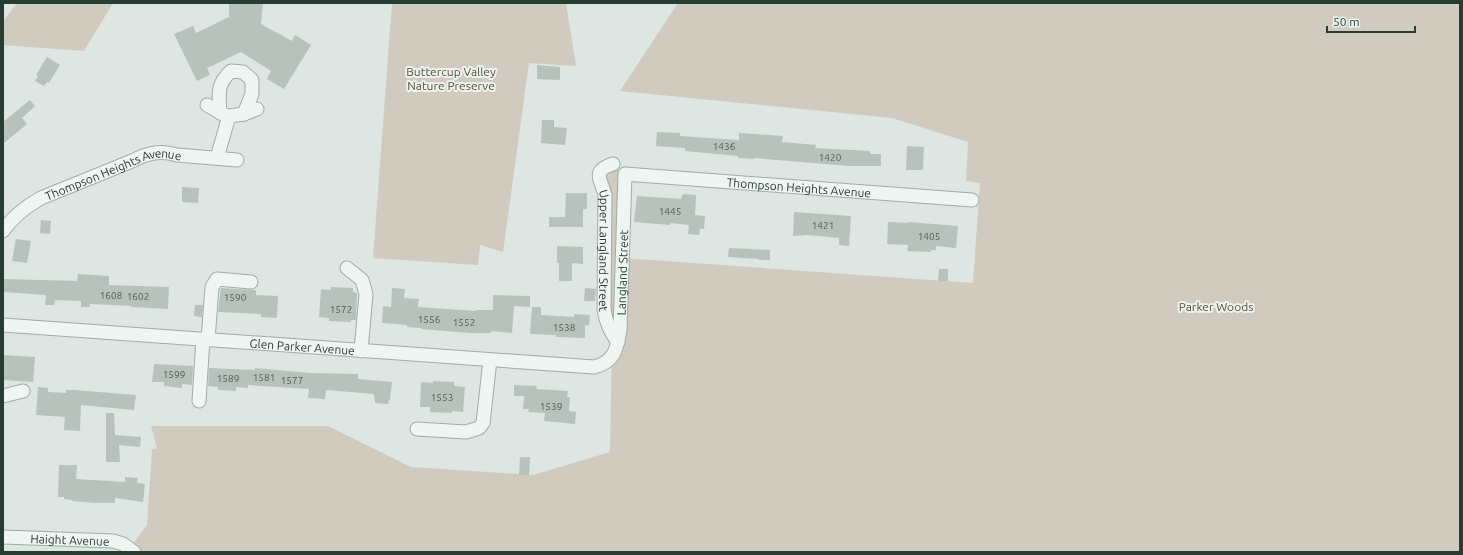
<svg xmlns="http://www.w3.org/2000/svg" width="1463" height="555" font-family="Ubuntu,sans-serif">
<style>
.green{fill:#d0cabf}
.building{fill:#b5c3bc}
.lines{fill:none;stroke-linecap:round;stroke-linejoin:round}
.minor-casing{stroke:#9faca6;stroke-width:15}
.minor{stroke:#eff5f2;stroke-width:13}
.labels{text-anchor:middle;dominant-baseline:central;stroke-width:4;stroke-linejoin:round;paint-order:stroke}
.number-label{font-size:10px;fill:#4a5e54}
.park-label{font-size:12px;fill:#574d35;stroke:#ecf4f0}
.street-label{font-size:12px;fill:#273c32;stroke:#ecf4f0}
</style>
<rect width="100%" height="100%" fill="#dde6e2"/>
<g class="green">
<path d="M17 3H113L84 51 3 45V21Z"/>
<path d="M392 3H566L576 66 529 63 503 252 480 245 478 265 373 258Z"/>
<path d="M678 3H1460V552H131L130 548 147 525 152 449H157L151 426H328L411 467 533 475 610 452 612 332 600 181 613 164 618 170 625 174 623 258 973 283 980 183 966 181 968 142 892 118 620 91Z"/>
</g>
<g class="building">
<path d="M229 3H263L261 24 292 41 295 35 311 45 284 89 267 79 271 71 241 52 207 68 210 75 197 81 174 34 193 26 196 33 229 17Z"/>
<path d="M47 57 60 65 49 83 47 82 44 86 35 81 38 76 36 75Z"/>
<path d="M537 65 560 67V80L537 79Z"/>
<path d="M30 100 35 106 22 118 27 124 3 144V122Z"/>
<path d="M542 120H554V127L567 128 565 145 541 143Z"/>
<path d="M657 132 680 133V136L739 140V133L783 136 782 142 816 145 815 148 870 151V154H881V166H849L754 158V159L738 158V156L685 151V148L656 146Z"/>
<path d="M907 146 924 147 923 170H906Z"/>
<path d="M182 187 199 188 198 203 182 202Z"/>
<path d="M566 193H587V209H583V227H549V217H565Z"/>
<path d="M685 194 696 195 695 215 705 216 704 229H700L699 235 688 234 689 225 671 223 670 225 634 222 637 196 681 199 682 195Z"/>
<path d="M794 212 851 216 849 246 839 245V238L808 235 793 236Z"/>
<path d="M41 220 51 221 50 234 40 233Z"/>
<path d="M888 222 908 223V222L958 226 956 248 936 246V250H931V252L907 251 908 245 887 244Z"/>
<path d="M16 239 31 241 27 263 12 261Z"/>
<path d="M557 246 583 247V264L572 263V281H559V263H557Z"/>
<path d="M729 248 770 250V260H759V259L728 257Z"/>
<path d="M939 269H948V281H938Z"/>
<path d="M78 274 109 276V285L169 287 168 309 131 307V306L90 304V307H81V301L55 300 54 305H45L46 295 3 292V279L77 281Z"/>
<path d="M331 287 353 288V292L357 293 356 320H351V322L329 321V318L319 317 321 289 331 290Z"/>
<path d="M221 288 256 290V295L278 296 277 318 261 317V314L218 312Z"/>
<path d="M392 288 405 289 404 298 419 299 418 307 476 311V310H493V295L530 296V307L514 306 512 333 491 331V333H470L421 329V328L407 327V325L382 323 383 306 391 307Z"/>
<path d="M585 288 596 289 595 301H584Z"/>
<path d="M195 305H203L202 317 194 316Z"/>
<path d="M532 307H541V315L574 317V314L590 315 589 326 585 325V338L556 337V335L530 334Z"/>
<path d="M3 355 35 357 33 382 3 380Z"/>
<path d="M154 364 193 366 192 385 182 384V388L164 386V382H152Z"/>
<path d="M209 368 255 370V368L310 373 358 374V379L392 382 390 400H389L388 404 375 403 374 394 326 390 325 399 308 398 309 389 248 385V388L236 387V391L218 390V387L208 386Z"/>
<path d="M433 381 454 382V386L465 387 463 412 452 411V413L430 412V407H420L421 382 433 383Z"/>
<path d="M514 385 537 386 536 389 568 391 567 397H570L569 411 576 412 575 424 544 421 545 413 528 412 529 409H523L524 396H514Z"/>
<path d="M38 387 48 388V392L66 393V390H74L136 395 134 410 81 405 80 431 64 430 65 417 36 415Z"/>
<path d="M106 413H114L115 435 141 437 140 447 119 445 120 462H106Z"/>
<path d="M520 457H530L529 475H519Z"/>
<path d="M59 465H77L76 479 125 482V477L138 478 137 483 145 484 143 502 115 498V503H96L72 501V500L64 499V497H58Z"/>
</g>
<g class="lines">
<g class="minor-casing">
<g id="minor">
<path d="M207 105 225 115"/>
<path d="M220 113C219 94 216 85 231 71L243 72 252 80V94L244 114"/>
<path d="M217 158 229 116 244 114 257 109"/>
<path id="s1" d="M613 164C591 171 601 179 605 195L604 309C606 323 610 331 618 342"/>
<path id="s2" d="M3 231C13 216 25 207 41 198L132 161C147 153 160 150 177 155L237 160"/>
<path d="M347 268 362 280 366 294 361 351"/>
<path id="s3" d="M3 325 594 367C615 362 617 348 620 330L625 174 972 200"/>
<path d="M208 340 212 287 217 279 251 282"/>
<path d="M3 396 23 391"/>
<path d="M199 401 203 339"/>
<path d="M417 429 466 432 479 428 483 423 490 360"/>
<path id="s4" d="M3 537 113 541 123 544 134 552"/>
</g>
</g>
<use href="#minor" class="minor"/>
</g>
<g class="labels">
<g class="number-label">
<text x="724" y="146">1436</text>
<text x="830" y="157">1420</text>
<text x="670" y="211">1445</text>
<text x="823" y="225">1421</text>
<text x="929" y="236">1405</text>
<text x="111" y="295">1608</text>
<text x="138" y="296">1602</text>
<text x="235" y="297">1590</text>
<text x="341" y="309">1572</text>
<text x="429" y="319">1556</text>
<text x="464" y="322">1552</text>
<text x="564" y="327">1538</text>
<text x="174" y="374">1599</text>
<text x="264" y="377">1581</text>
<text x="228" y="378">1589</text>
<text x="292" y="380">1577</text>
<text x="442" y="397">1553</text>
<text x="551" y="406">1539</text>
</g>
<g class="park-label">
<text x="451" y="71">Buttercup Valley<tspan x="451" dy="14">Nature Preserve</tspan></text>
<text x="1216" y="306">Parker Woods</text>
</g>
<g class="street-label">
<text stroke="none"><textPath href="#s2" startOffset="128">Thompson Heights Avenue</textPath></text>
<text stroke="none"><textPath href="#s3" startOffset="972">Thompson Heights Avenue</textPath></text>
<text stroke="none"><textPath href="#s1" startOffset="95">Upper Langland Street</textPath></text>
<text stroke="none"><textPath href="#s3" startOffset="699">Langland Street</textPath></text>
<text stroke="none"><textPath href="#s3" startOffset="300">Glen Parker Avenue</textPath></text>
<text stroke="none"><textPath href="#s4" startOffset="67">Haight Avenue</textPath></text>
</g>
</g>
<rect width="1463" height="555" fill="none" stroke="#273c32" stroke-width="8"/>
<path d="M1327 26v6h88v-6" fill="none" stroke="#273c32" stroke-width="2"/>
<text x="1333" y="26" font-size="12" fill="#273c32" stroke="#ecf4f0" stroke-width="3" paint-order="stroke">50 m</text>
</svg>
